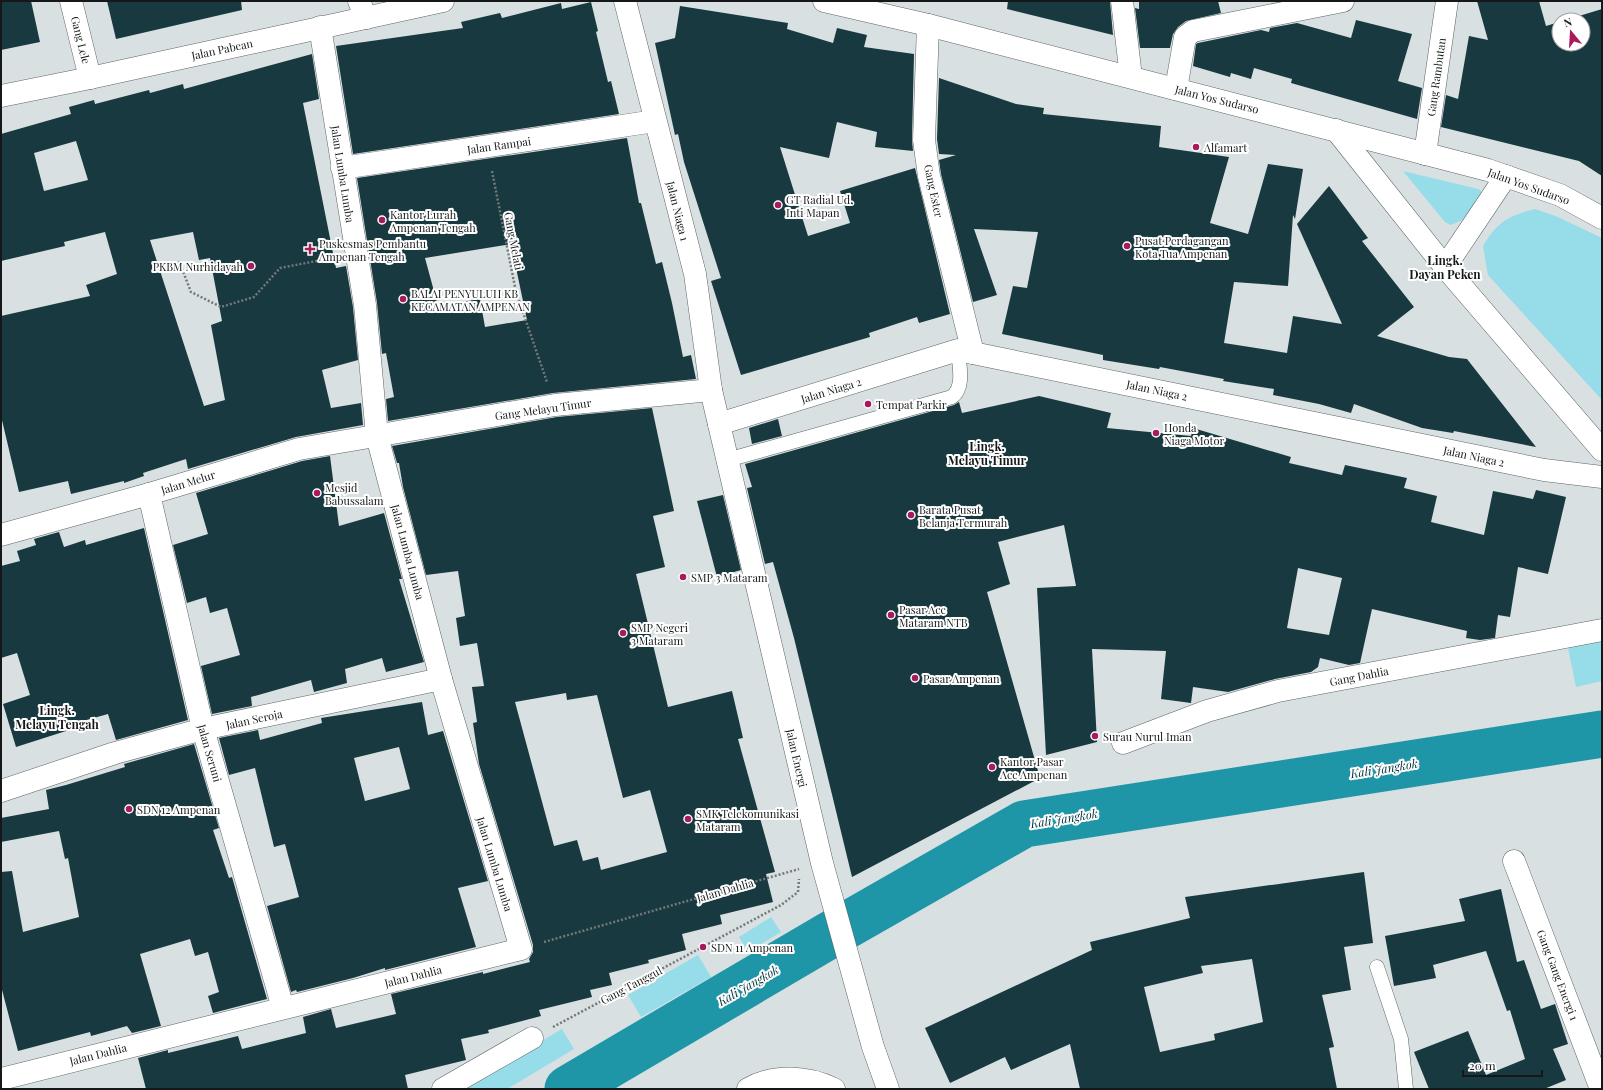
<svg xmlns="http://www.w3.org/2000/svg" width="1603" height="1090" font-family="'Playfair Display',serif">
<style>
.green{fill:#96dce9}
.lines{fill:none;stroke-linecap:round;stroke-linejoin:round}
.river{stroke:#1f96a7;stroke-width:47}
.building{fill:#18393f;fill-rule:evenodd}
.lane-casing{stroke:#5e6466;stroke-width:15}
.street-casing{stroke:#5e6466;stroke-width:23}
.secondary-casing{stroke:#5e6466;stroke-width:23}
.primary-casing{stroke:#5e6466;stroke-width:23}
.highway-casing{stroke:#5e6466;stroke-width:23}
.path{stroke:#737879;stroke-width:2.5;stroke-dasharray:2 2;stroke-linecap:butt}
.lane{stroke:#fff;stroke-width:14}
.street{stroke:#fff;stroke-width:22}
.secondary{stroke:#fff;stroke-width:22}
.primary{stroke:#fff;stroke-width:22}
.highway{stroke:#fff;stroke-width:22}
.poi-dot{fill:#a71a5b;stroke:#fff;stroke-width:1.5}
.labels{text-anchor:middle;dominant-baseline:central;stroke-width:4;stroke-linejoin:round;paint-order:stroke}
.street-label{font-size:11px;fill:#151718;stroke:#fff}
.poi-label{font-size:11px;fill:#151718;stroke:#fff;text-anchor:start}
.neighbourhood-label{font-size:12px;font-weight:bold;fill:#151718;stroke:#fff}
.water-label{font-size:12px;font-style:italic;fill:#00353d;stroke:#fff}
</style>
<rect width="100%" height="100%" fill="#d8e0e1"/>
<g class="green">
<path d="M1403 171 1478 189 1481 191C1482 207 1464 222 1450 225L1445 222Z"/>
<path d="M1535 209 1558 217 1602 238V400L1488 275 1483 246C1497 222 1508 216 1535 209Z"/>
<path d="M1602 636V681L1576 687 1567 643Z"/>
<path d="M771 917 781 932 748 952 739 937Z"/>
<path d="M698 955 711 977 641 1017 628 995Z"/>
<path d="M562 1029 574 1049 507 1089H460Z"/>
</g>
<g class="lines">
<path class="river" d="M568 1089 828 936 1024 824 1602 734"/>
</g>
<g class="building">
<path d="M1 1H31L40 42 1 50Z"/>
<path d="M107 1H241L242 10 116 39Z"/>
<path d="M1008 1H1110L1113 35 1007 9Z"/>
<path d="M1139 1H1218L1221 13 1186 21 1178 27 1173 34 1170 48H1140L1135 8 1139 9Z"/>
<path d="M1477 1H1539L1546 26 1559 22V44H1583V20H1566L1602 9V176L1579 161 1441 127 1446 95 1458 99 1469 36 1488 40Z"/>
<path d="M591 2 598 31 596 32 608 82 611 81 619 114 353 154 336 46 463 28 461 22 500 13 502 18 561 3 562 9Z"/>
<path d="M680 6 788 23 787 29 833 43 837 28 867 35 864 47 914 54 912 140 913 151 875 147 877 132 837 122 829 158 780 147 808 236 850 223 840 191 915 168 950 314 919 323 917 317 869 333 870 337 741 375 711 281 721 278 684 162 678 134 675 135 655 43 675 38Z"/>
<path d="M1356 20 1412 34 1398 81 1422 88 1417 119 1291 83 1292 79 1254 68 1251 79 1231 73 1230 77 1193 66 1196 44 1198 43 1261 30 1269 32 1270 28 1297 23 1351 38Z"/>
<path d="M312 54 319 99 303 103 336 268 346 266 353 307 358 360 322 370 331 408 361 403 363 425 296 437 188 469 186 459 143 473 144 476 124 483V481L71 494 68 481 19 492 1 416V316L90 296 86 285 117 274 105 232 64 242 65 246 1 261V134L71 114 69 107 94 100 95 104 149 90 150 93 183 84 184 89ZM76 141 88 180 44 191 34 153ZM193 232 199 260 210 258 222 321 211 325 225 400 204 406 150 240Z"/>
<path d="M939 78 1016 104 1044 108 1043 114 1161 126 1159 147 1229 157 1210 223 1248 234 1268 164 1303 169 1295 219 1293 215 1288 286 1234 282 1224 343 1287 353 1293 316 1342 324 1297 224 1329 186 1368 238 1362 241 1414 307 1377 336 1449 357 1467 359 1536 447 1454 431 1453 433 1422 428 1354 404 1351 413 1319 404 1273 395 1274 389 1223 381 1224 379 1160 367 1159 369 1103 360V355L1002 334 1013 286 1027 288 1038 232 974 229 997 295 973 302 941 174 939 160 956 155 939 154 937 139Z"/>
<path d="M627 138 639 203H641L656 264 662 262 672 303 683 357 691 355 696 379 553 393 388 421 386 399 394 397 386 353 382 354 377 303 357 178ZM511 244 527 320 485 327 480 299 438 306 425 258Z"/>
<path d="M1039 396 1111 413 1107 428 1191 436 1193 428 1291 457 1289 463 1342 475 1345 465 1407 478 1404 488 1437 496 1431 522 1484 535 1493 491 1533 499 1536 490 1566 497 1548 574 1518 567 1510 617 1498 615 1495 638 1480 640 1466 638 1467 631 1372 609 1360 663 1349 665 1320 658 1318 667 1311 672 1275 679 1228 692 1193 687 1191 703 1161 699 1166 651 1092 649 1097 742 1046 755 1037 588 1076 586 1064 525 998 542 1010 584 987 592 1040 778 852 877 794 638 773 562 765 564 747 488 752 487 745 464 954 405 959 402 962 413ZM1298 568 1342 578 1329 635 1287 628Z"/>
<path d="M652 408 674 511 653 516 665 567 636 574 668 707 732 691 743 738 738 739 775 872 766 874 773 902 720 915 722 924 682 934 686 950 648 960 649 963 609 973 612 985 590 990 592 997 539 1010 541 1016 488 1030 489 1033 461 1039 466 1060 405 1075 408 1089H146L138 1058 168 1050V1053L238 1036 242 1049 306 1033 303 1017 331 1009 336 1028 396 1014 391 994 483 972V974L530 962 529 959 533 952V945L479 764 473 723 477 722 472 687 484 686 477 643 460 646 456 618 465 616 458 571 426 575 403 487 399 463H397L392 446 557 417ZM566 693 567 700 597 695 623 798 650 790 667 852 601 870 598 857 583 861 577 840 554 846 515 702Z"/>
<path d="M778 419 782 436 752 444 749 428Z"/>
<path d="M330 456 339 526 384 513 402 579H399L424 662 386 672 382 658 345 669 347 683 314 692 311 680 251 697 252 706 212 714 201 666 240 655 227 608 210 613 206 597 187 603 173 545 208 534 196 493 302 461Z"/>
<path d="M723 495 741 570 717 577 697 501Z"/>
<path d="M144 528 188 720 116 740 108 714 65 726 66 731 16 747 3 704 30 695 17 653 1 658V566L20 561 17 551 36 545 34 539 59 532 64 547 85 540 86 545Z"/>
<path d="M422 702 428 735 443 731 488 881 458 888 476 947 385 970V968L353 978 297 992 296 990 291 992 267 906 299 897 285 844 274 847 255 768 229 775 219 738 258 730 260 740 322 723 321 718ZM399 747 410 789 365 801 354 758Z"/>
<path d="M194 744 219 828 213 830 229 878 232 877 267 999 213 1013 208 996 219 992 208 952 195 956 190 939 140 954 161 1026 132 1033 127 1026 91 1036 90 1032 18 1051 1 986V872L12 871 23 932 79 917 68 858 65 859 59 831 1 842V818L49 809 46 790 66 785 125 767 124 764Z"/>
<path d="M1364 872 1373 943 1344 947 1351 990 1322 995 1334 1047 1329 1048 1337 1089H1080L1070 1044 1011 1070 1005 1057 950 1083 925 1028 1092 950 1090 942 1190 918 1185 897ZM1252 959 1263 1022 1214 1034 1215 1040 1160 1052 1144 987 1203 973 1201 966Z"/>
<path d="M1501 889 1517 962 1524 960 1541 1009 1555 1004 1556 1007 1568 1044 1553 1049 1566 1080 1544 1089H1429L1414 1052 1468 1031 1486 1075 1525 1059 1510 1010 1507 1011 1486 951 1433 965 1436 978 1394 986 1385 936 1465 921 1459 899Z"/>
</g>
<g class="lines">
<g class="lane-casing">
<g id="lane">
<path d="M727 460 952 397C965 387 959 365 958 350"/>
<path d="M1377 967 1401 1039 1406 1089"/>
</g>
</g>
<g class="street-casing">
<g id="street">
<path d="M71 1 90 78"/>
<path d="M359 1 366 18"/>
<path d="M1122 1 1131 77"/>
<path d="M928 25 924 140 929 176 973 353"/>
<path d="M1176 89 1185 37 1193 31 1343 1"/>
<path d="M1 96 90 78 443 1"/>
<path d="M1425 154 1447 1"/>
<path d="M342 168 655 121"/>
<path d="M149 494 203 729 283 1008"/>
<path d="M1 535 149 494 299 449 555 405 711 390"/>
<path d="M1123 743 1207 711 1278 691 1602 630"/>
<path d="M1 791 115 753 203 729 441 679"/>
<path d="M1514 861 1601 1089"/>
<path d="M1 1079 521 949 441 679 377 436 365 305 320 27"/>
<path d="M443 1089 532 1038"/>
<path d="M748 1089C774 1074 807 1076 834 1089"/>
</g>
</g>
<g class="secondary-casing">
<path id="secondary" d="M1336 130 1445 267 1602 450"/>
</g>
<g class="primary-casing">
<g id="primary">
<path d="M824 1 928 25 1488 170 1560 195 1602 218"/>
<path d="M1445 267 1506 176"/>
<path d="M719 424 958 350 1544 470 1602 477"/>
</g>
</g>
<g class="highway-casing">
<path id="highway" d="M625 1 695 274 711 390 822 863 873 1047 888 1089"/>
</g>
<g class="path">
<path d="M492 171 516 292 547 382"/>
<path d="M179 261 191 292 221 307 254 297 280 268 332 258"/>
<path d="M544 942 799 869"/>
<path d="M553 1027 781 905 798 892 799 879"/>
</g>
<use href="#lane" class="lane"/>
<use href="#street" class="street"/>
<use href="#secondary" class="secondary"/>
<use href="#primary" class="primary"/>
<use href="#highway" class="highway"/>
</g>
<g class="poi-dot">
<circle cx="1196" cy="147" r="4"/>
<circle cx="778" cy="205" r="4"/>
<circle cx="382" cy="220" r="4"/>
<circle cx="1127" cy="246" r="4"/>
<path d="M308 243h4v4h4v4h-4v4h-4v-4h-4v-4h4z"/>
<circle cx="251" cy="266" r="4"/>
<circle cx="403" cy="299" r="4"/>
<circle cx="868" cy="404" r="4"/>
<circle cx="1156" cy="433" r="4"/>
<circle cx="317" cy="493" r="4"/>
<circle cx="911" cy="515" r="4"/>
<circle cx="683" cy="577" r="4"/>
<circle cx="891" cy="615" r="4"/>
<circle cx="623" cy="633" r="4"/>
<circle cx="915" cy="678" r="4"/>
<circle cx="1095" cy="736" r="4"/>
<circle cx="992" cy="767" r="4"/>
<circle cx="129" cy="809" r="4"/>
<circle cx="688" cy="819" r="4"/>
<circle cx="703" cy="947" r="4"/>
</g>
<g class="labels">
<g class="street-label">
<text transform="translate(81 40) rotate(76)">Gang Lele</text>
<text transform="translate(222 49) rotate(-12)">Jalan Pabean</text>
<text transform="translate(1436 77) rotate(-82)">Gang Rambutan</text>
<text transform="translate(1217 99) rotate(14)">Jalan Yos Sudarso</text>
<text transform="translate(499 145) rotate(-8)">Jalan Rampai</text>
<text transform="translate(343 174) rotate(81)">Jalan Lumba Lumba</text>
<text transform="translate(1529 186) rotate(20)">Jalan Yos Sudarso</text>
<text transform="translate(934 191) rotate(78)">Gang Ester</text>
<text transform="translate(678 211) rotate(76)">Jalan Niaga 1</text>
<text transform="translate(514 241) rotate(79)">Gang Melati</text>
<text transform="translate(831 390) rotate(-17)">Jalan Niaga 2</text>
<text transform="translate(1157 390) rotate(12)">Jalan Niaga 2</text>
<text transform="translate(543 409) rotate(-8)">Gang Melayu Timur</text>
<text transform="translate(1474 456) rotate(12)">Jalan Niaga 2</text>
<text transform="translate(188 482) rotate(-17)">Jalan Melur</text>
<text transform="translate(408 552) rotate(75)">Jalan Lumba Lumba</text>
<text transform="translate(1359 676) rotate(-11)">Gang Dahlia</text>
<text transform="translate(254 719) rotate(-12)">Jalan Seroja</text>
<text transform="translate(210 753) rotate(74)">Jalan Seruni</text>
<text transform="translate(797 758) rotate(77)">Jalan Energi</text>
<text transform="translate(495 864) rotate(73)">Jalan Lumba Lumba</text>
<text transform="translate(725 890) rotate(-16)">Jalan Dahlia</text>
<text transform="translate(1558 975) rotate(69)">Gang Gang Energi 1</text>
<text transform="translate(413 976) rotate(-14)">Jalan Dahlia</text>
<text transform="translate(631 985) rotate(-28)">Gang Tanggul</text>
<text transform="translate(98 1054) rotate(-14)">Jalan Dahlia</text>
</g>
<g class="poi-label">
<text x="1204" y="147">Alfamart</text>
<text x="786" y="199">GT Radial Ud.<tspan x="786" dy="13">Inti Mapan</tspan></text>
<text x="390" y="214">Kantor Lurah<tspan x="390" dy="13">Ampenan Tengah</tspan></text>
<text x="1135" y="240">Pusat Perdagangan<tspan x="1135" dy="13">Kota Tua Ampenan</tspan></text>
<text x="319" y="243">Puskesmas Pembantu<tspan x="319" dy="13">Ampenan Tengah</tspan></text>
<text x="243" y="266" text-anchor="end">PKBM Nurhidayah</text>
<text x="411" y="293">BALAI PENYULUH KB<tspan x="411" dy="13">KECAMATAN AMPENAN</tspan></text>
<text x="876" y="404">Tempat Parkir</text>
<text x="1164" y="427">Honda<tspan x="1164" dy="13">Niaga Motor</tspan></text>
<text x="325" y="487">Mesjid<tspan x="325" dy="13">Babussalam</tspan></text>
<text x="919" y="509">Barata Pusat<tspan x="919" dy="13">Belanja Termurah</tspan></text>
<text x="691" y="577">SMP 3 Mataram</text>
<text x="899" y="609">Pasar Acc<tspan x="899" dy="13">Mataram NTB</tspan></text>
<text x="631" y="627">SMP Negeri<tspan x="631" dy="13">3 Mataram</tspan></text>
<text x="923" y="678">Pasar Ampenan</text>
<text x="1103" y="736">Surau Nurul Iman</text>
<text x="1000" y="761">Kantor Pasar<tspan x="1000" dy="13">Acc Ampenan</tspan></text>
<text x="137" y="809">SDN 12 Ampenan</text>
<text x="696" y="813">SMK Telekomunikasi<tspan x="696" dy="13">Mataram</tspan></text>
<text x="711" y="947">SDN 11 Ampenan</text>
</g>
<g class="neighbourhood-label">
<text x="1445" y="260">Lingk.<tspan x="1445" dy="14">Dayan Peken</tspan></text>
<text x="987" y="446">Lingk.<tspan x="987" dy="14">Melayu Timur</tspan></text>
<text x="57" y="710">Lingk.<tspan x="57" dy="14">Melayu Tengah</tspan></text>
</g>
<g class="water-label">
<text transform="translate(1384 768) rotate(-9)">Kali Jangkok</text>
<text transform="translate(1064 818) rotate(-9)">Kali Jangkok</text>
<text transform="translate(748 985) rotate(-30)">Kali Jangkok</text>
</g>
</g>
<rect width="1603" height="1090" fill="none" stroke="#151718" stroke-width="4"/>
<g transform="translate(1571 32) rotate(342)"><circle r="19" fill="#ffffff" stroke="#a1a2a3"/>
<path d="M0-3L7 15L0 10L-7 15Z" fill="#a71a5b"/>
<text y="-6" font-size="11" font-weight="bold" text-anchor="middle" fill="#151718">N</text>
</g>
<path d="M1463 1070v6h79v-6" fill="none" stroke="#151718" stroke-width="2"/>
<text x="1469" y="1070" font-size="12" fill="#151718" stroke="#ffffff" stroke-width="3" paint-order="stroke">20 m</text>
</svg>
